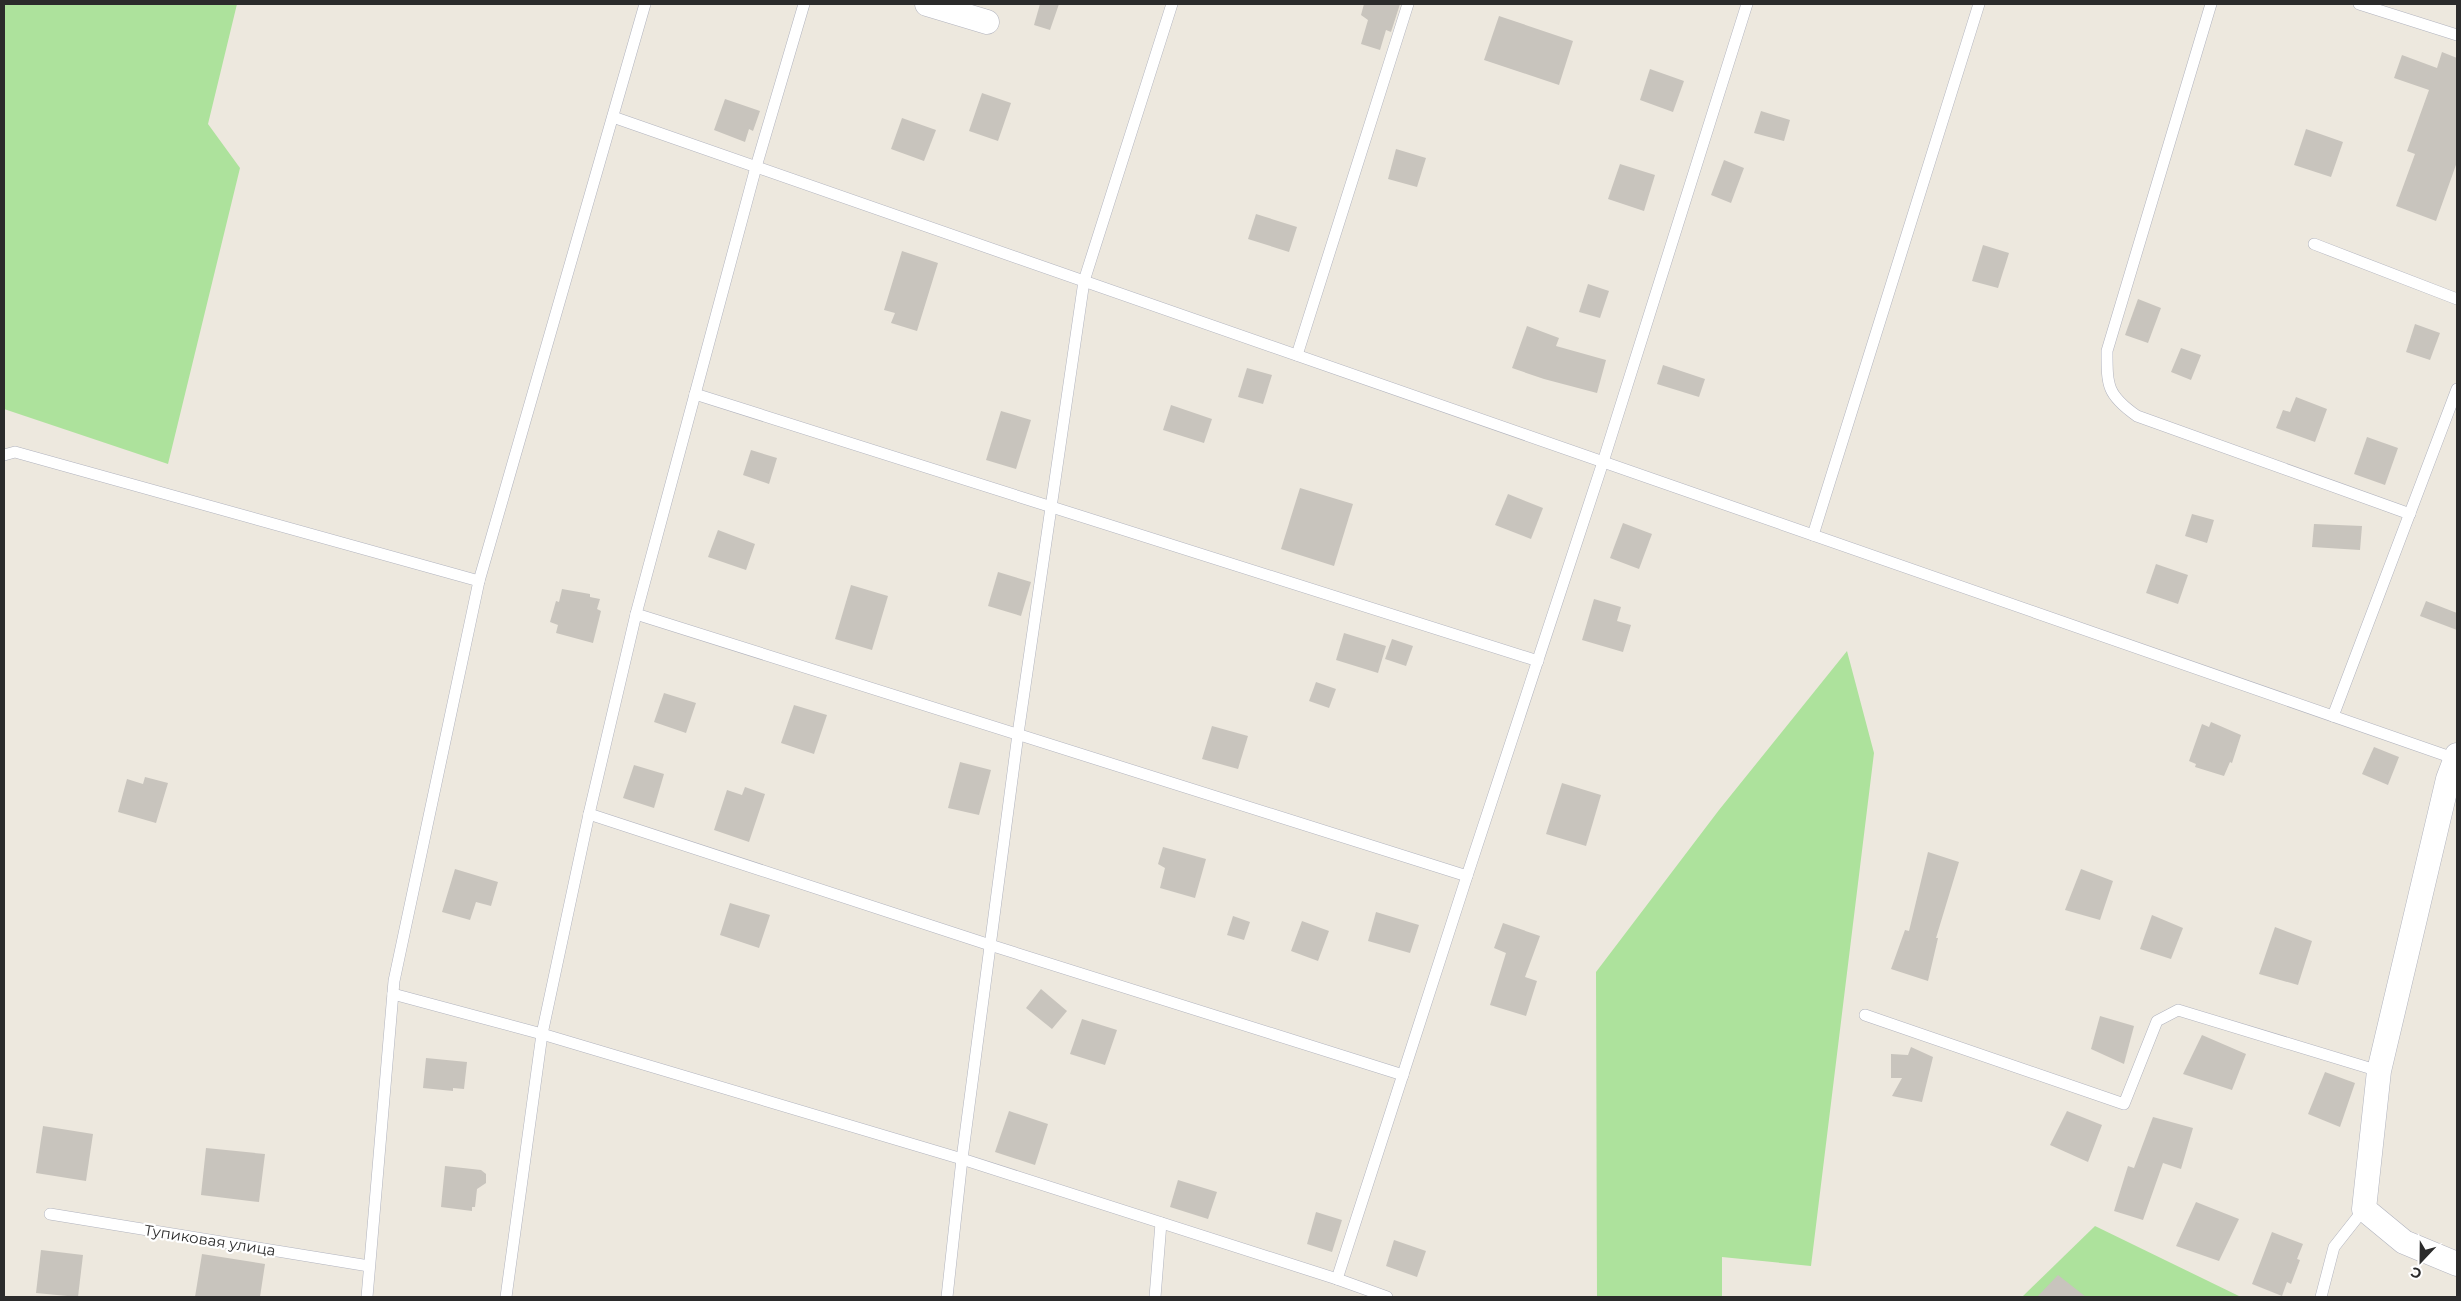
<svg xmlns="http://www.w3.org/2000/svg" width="2461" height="1301" font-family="Montserrat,sans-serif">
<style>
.green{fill:#ade29c}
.building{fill:#c8c4bd}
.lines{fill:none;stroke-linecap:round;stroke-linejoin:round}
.lane-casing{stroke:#b1b3be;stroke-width:12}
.street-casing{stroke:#b1b3be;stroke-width:25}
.lane{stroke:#fff;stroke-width:11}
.street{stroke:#fff;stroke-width:24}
.labels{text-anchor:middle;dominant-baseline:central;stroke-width:4.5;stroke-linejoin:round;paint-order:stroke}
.street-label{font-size:15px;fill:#2b2b2b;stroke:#fff}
</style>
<rect width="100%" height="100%" fill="#ede8de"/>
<g class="green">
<path d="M4 4H237L208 124 240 168 168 464 4 409Z"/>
<path d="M1847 651 1874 753 1811 1266 1722 1257V1297H1597L1596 972 1719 810Z"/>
<path d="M2095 1226 2241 1297H2022Z"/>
</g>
<g class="building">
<path d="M1040 4H1059L1050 30 1034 25Z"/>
<path d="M1364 4H1400L1391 32 1386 30 1380 50 1361 44 1368 20 1361 15Z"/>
<path d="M1499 16 1573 41 1559 85 1484 60Z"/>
<path d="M2442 52 2457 58V162L2436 221 2396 206 2415 154 2407 151 2429 90 2394 78 2402 55 2437 68Z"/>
<path d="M1650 69 1684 81 1673 112 1640 100Z"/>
<path d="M982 93 1011 103 998 141 969 131Z"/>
<path d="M725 99 760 111 753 131 749 129 745 142 714 130Z"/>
<path d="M1761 111 1790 120 1784 141 1754 133Z"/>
<path d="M902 118 936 130 924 161 891 149Z"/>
<path d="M2306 129 2343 142 2331 177 2294 165Z"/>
<path d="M1396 149 1426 158 1417 187 1388 179Z"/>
<path d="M1724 160 1744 168 1731 203 1711 195Z"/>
<path d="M1620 164 1655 175 1644 211 1608 199Z"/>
<path d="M1256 214 1297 227 1289 252 1248 239Z"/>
<path d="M1983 245 2009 253 1998 288 1972 281Z"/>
<path d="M902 251 938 263 917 331 891 323 895 313 884 310Z"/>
<path d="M1588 284 1609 291 1600 318 1579 312Z"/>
<path d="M2138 299 2161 308 2148 343 2125 335Z"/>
<path d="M2415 324 2440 333 2430 360 2406 352Z"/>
<path d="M1527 326 1559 338 1556 346 1606 360 1597 393 1544 379 1512 368Z"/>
<path d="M2181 348 2201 355 2191 380 2171 372Z"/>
<path d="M1663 365 1705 379 1699 397 1657 384Z"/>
<path d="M1247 368 1272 375 1263 404 1238 397Z"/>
<path d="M2296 397 2327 409 2315 442 2276 428 2283 410 2290 412Z"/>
<path d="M1171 405 1212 419 1204 443 1163 430Z"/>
<path d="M1001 411 1031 420 1016 469 986 460Z"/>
<path d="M2367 437 2398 448 2385 485 2354 474Z"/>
<path d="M751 450 777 458 769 484 743 475Z"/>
<path d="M1300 488 1353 504 1334 566 1281 549Z"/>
<path d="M1508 494 1543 508 1531 539 1495 525Z"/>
<path d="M2192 514 2214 520 2207 543 2185 536Z"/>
<path d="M1623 523 1652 534 1639 569 1610 558Z"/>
<path d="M2314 524 2362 526 2360 550 2312 547Z"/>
<path d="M718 530 755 544 746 570 708 557Z"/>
<path d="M2156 564 2188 575 2178 604 2146 593Z"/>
<path d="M998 572 1031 582 1021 616 988 606Z"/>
<path d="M851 585 888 596 872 650 835 639Z"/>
<path d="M562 589 590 594V597L600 599 597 609 601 611 593 643 556 633 558 625 550 622 556 601 559 602Z"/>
<path d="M1594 599 1621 607 1617 621 1631 625 1623 652 1582 640Z"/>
<path d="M2426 601 2457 613V630L2420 616Z"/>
<path d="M1344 633 1386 646 1378 673 1336 660Z"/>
<path d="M1392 639 1413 646 1406 666 1385 659Z"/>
<path d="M1316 682 1336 689 1329 708 1309 701Z"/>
<path d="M664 693 696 703 686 733 654 722Z"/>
<path d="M794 705 827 715 814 754 781 743Z"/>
<path d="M2211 722 2241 735 2232 763 2230 762 2224 776 2195 767 2196 764 2189 761 2202 724 2209 727Z"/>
<path d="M1212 726 1248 736 1238 769 1202 759Z"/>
<path d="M2374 747 2399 757 2388 785 2362 774Z"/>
<path d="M960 762 991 770 979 815 948 808Z"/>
<path d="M634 765 664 774 654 808 623 798Z"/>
<path d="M145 777 168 783 156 823 118 812 127 779 143 784Z"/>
<path d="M1562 783 1601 795 1586 846 1546 834Z"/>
<path d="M745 787 765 794 749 842 714 830 727 790 742 795Z"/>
<path d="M1163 847 1206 859 1195 898 1160 888 1165 868 1158 864Z"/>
<path d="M1928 852 1959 862 1936 938H1938L1928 981 1891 969 1905 930 1909 931Z"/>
<path d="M455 869 498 882 491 906 476 902 470 920 442 912Z"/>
<path d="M2081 869 2113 881 2100 920 2065 910Z"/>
<path d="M730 903 770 915 759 948 720 935Z"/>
<path d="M1376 912 1419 925 1410 953 1368 941Z"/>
<path d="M2152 915 2183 928 2171 959 2140 949Z"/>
<path d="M1233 916 1250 922 1244 940 1227 935Z"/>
<path d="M1302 921 1329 931 1318 961 1291 951Z"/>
<path d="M1503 923 1540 936 1525 977 1537 981 1526 1016 1490 1005 1506 953 1494 948Z"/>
<path d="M2275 927 2312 941 2298 985 2259 974Z"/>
<path d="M1041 989 1067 1011 1052 1029 1026 1008Z"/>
<path d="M2100 1016 2134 1026 2124 1064 2091 1049Z"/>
<path d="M1082 1019 1117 1030 1105 1065 1070 1054Z"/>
<path d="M2202 1035 2246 1054 2232 1090 2183 1074Z"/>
<path d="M1911 1047 1933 1057 1922 1102 1892 1096 1902 1078H1891V1054L1908 1055Z"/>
<path d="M426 1058 467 1062 464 1089 453 1088V1091L423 1088Z"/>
<path d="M2325 1072 2355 1083 2340 1127 2308 1114Z"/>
<path d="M1009 1111 1048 1124 1035 1165 995 1152Z"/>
<path d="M2067 1111 2102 1125 2088 1162 2050 1145Z"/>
<path d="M2153 1117 2193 1128 2181 1169 2163 1163 2143 1220 2114 1211 2128 1166 2134 1168Z"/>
<path d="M43 1126 93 1134 86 1181 36 1173Z"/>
<path d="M206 1148 265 1154 259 1202 201 1195Z"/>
<path d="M445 1166 481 1170 486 1174V1183L477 1189 475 1207H472V1211L441 1207Z"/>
<path d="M1178 1180 1217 1192 1208 1219 1170 1207Z"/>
<path d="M2196 1202 2239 1219 2219 1261 2176 1246Z"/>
<path d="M1316 1212 1342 1220 1332 1252 1307 1244Z"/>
<path d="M2272 1232 2303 1244 2297 1259 2300 1260 2291 1284 2287 1282 2282 1296 2252 1284Z"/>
<path d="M1394 1240 1426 1251 1417 1277 1386 1266Z"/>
<path d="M41 1250 83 1255 78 1297 36 1293Z"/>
<path d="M202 1254 265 1264 260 1297H195Z"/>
<path d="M2058 1275 2086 1297H2037Z"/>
</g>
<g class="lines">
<g class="lane-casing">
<g id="lane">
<path d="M804 4 756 167 636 614 1467 876 1603 462 1747 4"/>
<path d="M1172 4 1084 281 1018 734 962 1159 1337 1279 1387 1297"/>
<path d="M2211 4 2107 351C2107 386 2107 395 2137 416L2410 514"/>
<path d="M2359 4 2457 35"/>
<path d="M613 117 2456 759"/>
<path d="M2314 244 2457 299"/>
<path d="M1297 355 1408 4"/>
<path d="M695 394 1538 661"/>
<path d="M4 455 15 452 479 581"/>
<path d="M1813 535 1979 4"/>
<path d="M636 614 589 814 542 1034 962 1159 947 1297"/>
<path d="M2333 716 2457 389"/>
<path d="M589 814 990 945 1403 1075"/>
<path d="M393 994 542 1034 506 1297"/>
<path d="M1865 1015 2124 1104 2157 1021 2178 1010 2379 1071"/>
<path d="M50 1214 369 1266"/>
<path d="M1337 1279 1467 876"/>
<path d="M367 1297 394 981 479 581 645 4"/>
<path d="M1155 1297 1161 1223"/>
<path d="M2321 1297 2334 1247 2364 1209"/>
</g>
</g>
<g class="street-casing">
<g id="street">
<path d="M927 4 987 22"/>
<path d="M2457 755 2448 779 2379 1071 2364 1209 2404 1242 2457 1264"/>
</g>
</g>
<use href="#lane" class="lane"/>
<use href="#street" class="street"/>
</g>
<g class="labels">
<g class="street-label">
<text transform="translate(210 1240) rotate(9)">Тупиковая улица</text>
</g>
</g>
<rect width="2461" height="1301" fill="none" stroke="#2b2b2b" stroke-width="10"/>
<g transform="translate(2421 1261) rotate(202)" stroke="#ffffff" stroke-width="4" paint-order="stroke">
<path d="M0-4L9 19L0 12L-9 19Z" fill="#2b2b2b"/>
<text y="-8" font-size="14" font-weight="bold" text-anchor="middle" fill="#2b2b2b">С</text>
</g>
</svg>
